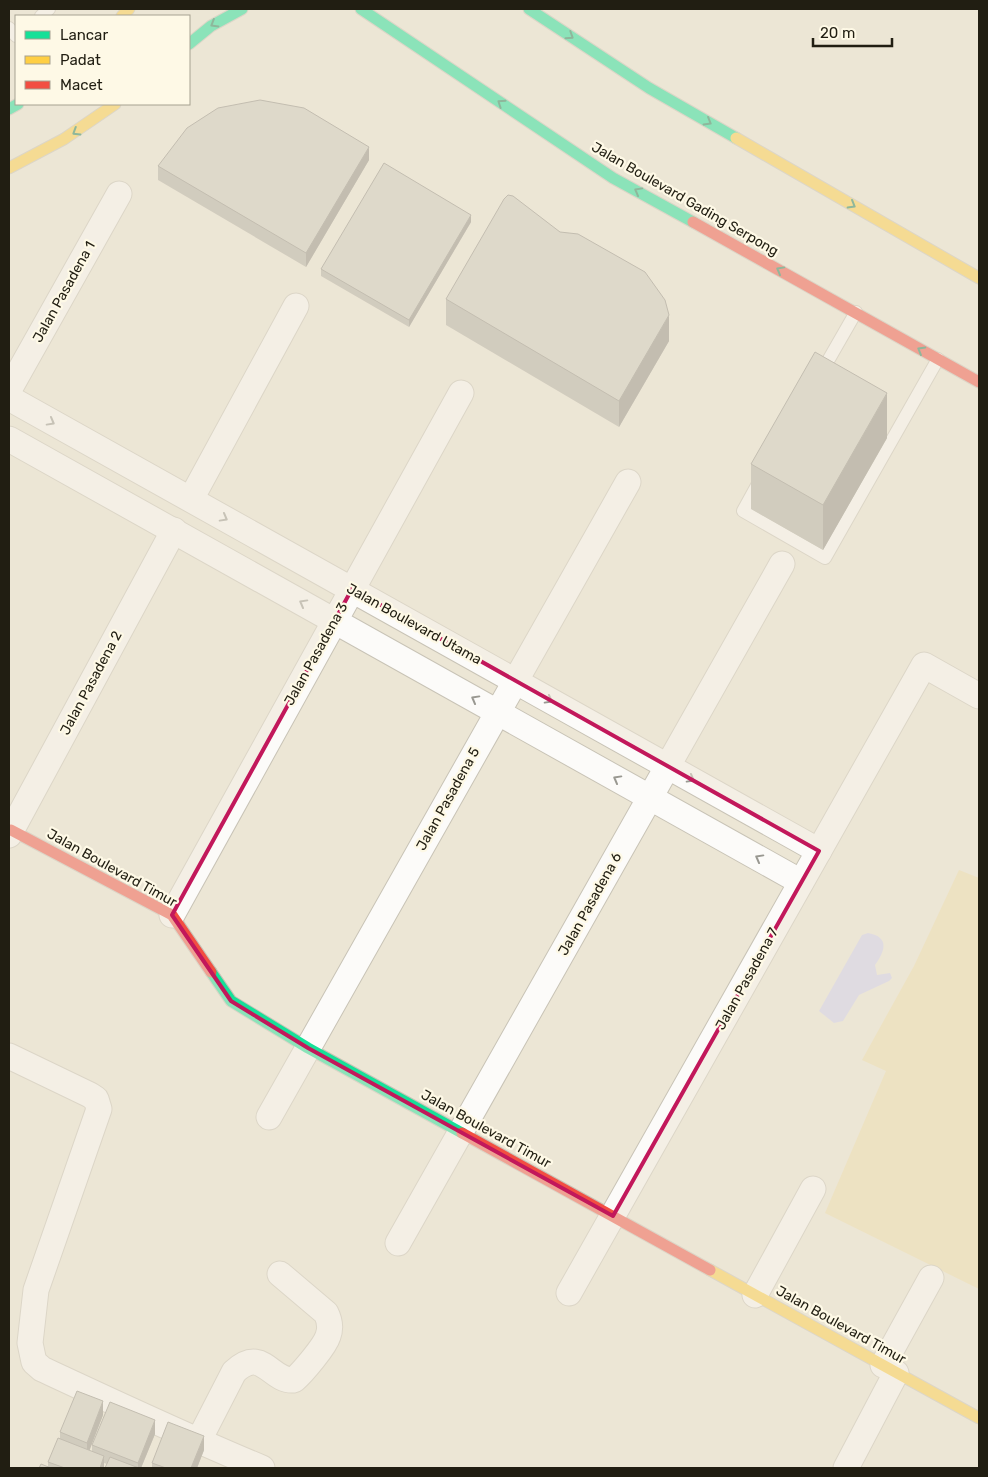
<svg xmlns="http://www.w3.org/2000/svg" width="988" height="1477" font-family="Rubik,sans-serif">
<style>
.green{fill:#eedeaa}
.water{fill:#cfcff0}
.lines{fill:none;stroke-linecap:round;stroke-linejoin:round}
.lane-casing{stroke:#c8c3b6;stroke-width:14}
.street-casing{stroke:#c8c3b6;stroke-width:27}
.fast-casing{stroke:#c8c3b6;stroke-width:13}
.slow-casing{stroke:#c8c3b6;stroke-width:13}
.jam-casing{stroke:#c8c3b6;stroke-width:13}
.lane{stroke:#fcfbf9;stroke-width:12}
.street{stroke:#fcfbf9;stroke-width:25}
.fast{stroke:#16e098;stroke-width:11}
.slow{stroke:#ffcf43;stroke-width:11}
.jam{stroke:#f24e42;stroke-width:11}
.wall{fill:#b0ada2}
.shaded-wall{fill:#908d84}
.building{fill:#cdc9bc;stroke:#908d84}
.oneway{stroke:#1c7f55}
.oneway2{stroke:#999891}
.marked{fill:none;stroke:#c2185b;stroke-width:4;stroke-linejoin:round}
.labels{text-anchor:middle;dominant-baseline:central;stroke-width:4.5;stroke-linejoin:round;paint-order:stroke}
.street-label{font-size:14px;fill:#211e12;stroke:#fef9e6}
</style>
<rect width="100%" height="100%" fill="#ece6d5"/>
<path class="green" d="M959 870 979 878V1289L825 1213 886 1071 862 1060 914 966Z"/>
<path class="water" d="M868 933C890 937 885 951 875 965L877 975 890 973 892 978 889 981 859 995 843 1021 834 1023 819 1011 862 935Z"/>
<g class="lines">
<g class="lane-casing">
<g id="lane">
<path d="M41 16 49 9"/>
<path d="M9 28 16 36"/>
<path d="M821 373 856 312"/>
<path d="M759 482 743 511 825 558 938 359"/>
</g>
</g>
<g class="street-casing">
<g id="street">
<path d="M9 390 119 194"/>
<path d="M9 398 819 851"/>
<path d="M9 439 801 882"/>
<path d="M191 499 296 306"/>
<path d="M9 835 174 530"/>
<path d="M172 915 461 393"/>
<path d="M9 1056 90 1095 96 1099 99 1109 36 1290 30 1343 34 1362 42 1369C115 1403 187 1437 262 1468"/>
<path d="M269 1117 628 482"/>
<path d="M398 1243 782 564"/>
<path d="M569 1293 924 665 979 696"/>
<path d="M755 1295 813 1189"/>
<path d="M883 1365 931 1278"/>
<path d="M198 1442 234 1372C263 1345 270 1382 294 1380 303 1372 325 1346 328 1336 331 1328 330 1321 326 1313L280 1274"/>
<path d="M846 1468 896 1373"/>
</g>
</g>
<g class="fast-casing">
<g id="fast">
<path d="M361 9 613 178 693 222"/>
<path d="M529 9 649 88 736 138"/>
<path d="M189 44 211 26 242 9"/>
<path d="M9 109 18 104"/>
<path d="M211 972 231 1001 308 1048 462 1133"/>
</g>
</g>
<g class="slow-casing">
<g id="slow">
<path d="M122 16 129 9"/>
<path d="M736 138 979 278"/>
<path d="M9 168 64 139 115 104"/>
<path d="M710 1270 979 1418"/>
</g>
</g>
<g class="jam-casing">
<g id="jam">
<path d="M693 222 979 382"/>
<path d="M11 830 172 915 211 972"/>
<path d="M462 1133 710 1270"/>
</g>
</g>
<use href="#lane" class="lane"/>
<use href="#street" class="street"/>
<use href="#fast" class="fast"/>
<use href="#slow" class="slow"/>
<use href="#jam" class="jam"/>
</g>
<g class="wall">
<path d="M369 160 306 267 158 180V166Z"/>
<path d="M471 222 409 327 321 276V269Z"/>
<path d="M446 299 669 341 619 427 446 325Z"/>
<path d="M887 438 823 550 751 509V464Z"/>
<path d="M103 1415 89 1450 92 1452V1445L155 1434 141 1468 107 1464 104 1463V1468H39L48 1467V1462L60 1439V1432Z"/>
<path d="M204 1450 197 1468H152V1463Z"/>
</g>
<g class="shaded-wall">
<path d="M369 147V160L306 267V253Z"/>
<path d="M471 215V222L409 327V320Z"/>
<path d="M669 315V341L619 427V401Z"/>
<path d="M887 393V438L823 550V505Z"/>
<path d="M103 1401V1415L87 1457V1443Z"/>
<path d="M155 1420V1434L141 1468H138V1463Z"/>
<path d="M204 1436V1450L197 1468H191Z"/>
<path d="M104 1456V1468H100Z"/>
</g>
<g class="building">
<path d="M260 100 304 108 369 147 306 253 158 166 187 128 218 108Z"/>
<path d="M384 163 471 215 409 320 321 269Z"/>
<path d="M508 195 513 196 560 232 578 234 645 272 665 300 669 315 619 401 446 299 504 199Z"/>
<path d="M815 352 887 393 823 505 751 464Z"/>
<path d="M77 1391 103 1401 87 1443 60 1432Z"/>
<path d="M110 1402 155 1420 138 1463 92 1445Z"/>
<path d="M168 1422 204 1436 191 1468H166L152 1463Z"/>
<path d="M58 1438 104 1456 100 1468H65L48 1462Z"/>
<path d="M110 1457 139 1468H105Z"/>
<path d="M41 1464 51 1468H39Z"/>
</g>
<defs><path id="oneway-chevron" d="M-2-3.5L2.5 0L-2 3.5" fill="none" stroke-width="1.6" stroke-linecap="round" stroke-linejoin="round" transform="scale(1.25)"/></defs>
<g class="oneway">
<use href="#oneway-chevron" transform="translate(214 24) rotate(149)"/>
<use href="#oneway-chevron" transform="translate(570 36) rotate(33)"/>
<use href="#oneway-chevron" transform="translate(501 103) rotate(-146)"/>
<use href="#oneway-chevron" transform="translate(708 122) rotate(30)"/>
<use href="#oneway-chevron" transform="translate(76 132) rotate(148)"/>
<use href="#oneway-chevron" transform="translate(638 191) rotate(-151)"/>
<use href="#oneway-chevron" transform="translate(852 205) rotate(30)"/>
<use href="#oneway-chevron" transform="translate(780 270) rotate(-151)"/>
<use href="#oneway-chevron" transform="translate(921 350) rotate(-150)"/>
</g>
<g class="oneway2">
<use href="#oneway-chevron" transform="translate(51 422) rotate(29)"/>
<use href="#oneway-chevron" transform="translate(224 518) rotate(29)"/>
<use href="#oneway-chevron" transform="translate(303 603) rotate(-151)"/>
<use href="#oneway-chevron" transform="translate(475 699) rotate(-151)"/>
<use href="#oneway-chevron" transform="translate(549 700) rotate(29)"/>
<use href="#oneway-chevron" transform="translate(617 779) rotate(-151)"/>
<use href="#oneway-chevron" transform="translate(691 779) rotate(29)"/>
<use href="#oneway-chevron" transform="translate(759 858) rotate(-151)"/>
</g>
<path d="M0 0H988V1477H0ZM352 589 819 851 613 1216 308 1048 231 1001 172 915Z" fill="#ece6d5" fill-opacity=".55" fill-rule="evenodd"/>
<path class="marked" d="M352 589 819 851 613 1216 308 1048 231 1001 172 915Z"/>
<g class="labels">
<g class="street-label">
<text transform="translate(685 199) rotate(30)">Jalan Boulevard Gading Serpong</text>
<text transform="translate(64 292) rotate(-61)">Jalan Pasadena 1</text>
<text transform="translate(414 624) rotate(29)">Jalan Boulevard Utama</text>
<text transform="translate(316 654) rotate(-61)">Jalan Pasadena 3</text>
<text transform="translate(91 683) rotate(-62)">Jalan Pasadena 2</text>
<text transform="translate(448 799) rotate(-61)">Jalan Pasadena 5</text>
<text transform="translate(112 868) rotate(29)">Jalan Boulevard Timur</text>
<text transform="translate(590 904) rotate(-61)">Jalan Pasadena 6</text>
<text transform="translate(747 979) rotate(-61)">Jalan Pasadena 7</text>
<text transform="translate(486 1129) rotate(29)">Jalan Boulevard Timur</text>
<text transform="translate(841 1325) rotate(29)">Jalan Boulevard Timur</text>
</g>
</g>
<rect width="988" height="1477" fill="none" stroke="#211e12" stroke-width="20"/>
<rect x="15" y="15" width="175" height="90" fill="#fef9e6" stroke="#a6a191"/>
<rect x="25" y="31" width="25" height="8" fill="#16e098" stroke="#a6a191"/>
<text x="60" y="40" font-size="15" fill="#211e12">Lancar</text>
<rect x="25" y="56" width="25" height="8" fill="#ffcf43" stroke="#a6a191"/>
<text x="60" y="65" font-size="15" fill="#211e12">Padat</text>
<rect x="25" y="81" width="25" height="8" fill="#f24e42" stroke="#a6a191"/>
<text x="60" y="90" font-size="15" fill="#211e12">Macet</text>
<path d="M813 38v8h79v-8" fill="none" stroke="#211e12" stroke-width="2.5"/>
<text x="820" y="38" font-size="15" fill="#211e12" stroke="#fef9e6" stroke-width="4" paint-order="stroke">20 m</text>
</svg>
